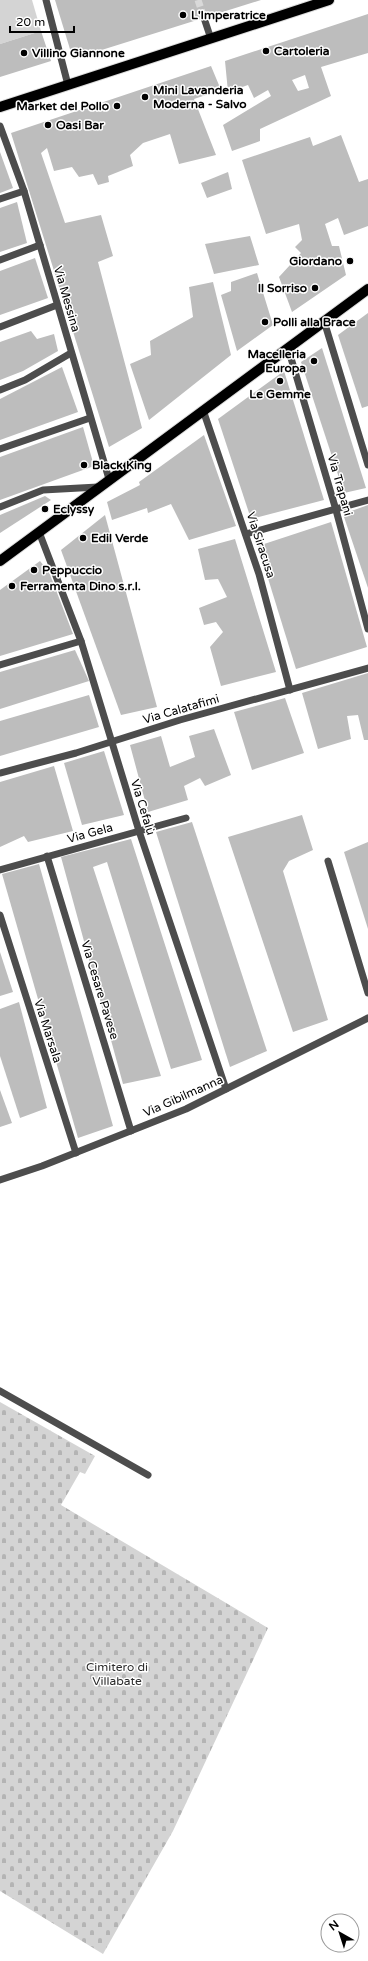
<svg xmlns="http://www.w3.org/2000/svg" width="368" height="1961" font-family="'Varela Round',sans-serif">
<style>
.cemetery{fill:url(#cemetery-stones)}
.garden{fill:#d4d4d4}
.building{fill:#bdbdbd;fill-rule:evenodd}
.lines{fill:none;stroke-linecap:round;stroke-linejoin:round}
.minor-tunnel{stroke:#d9d9d9;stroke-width:7;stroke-dasharray:7 3.5;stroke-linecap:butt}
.major-casing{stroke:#dbdbdb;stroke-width:12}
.minor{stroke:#4d4d4d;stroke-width:7}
.major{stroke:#000;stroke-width:10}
.poi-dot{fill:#000;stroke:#fff;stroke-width:1.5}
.labels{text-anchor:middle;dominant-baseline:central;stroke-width:3;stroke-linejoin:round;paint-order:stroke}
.poi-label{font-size:12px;font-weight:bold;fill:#000;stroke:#fff;text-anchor:start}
.street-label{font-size:12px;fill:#000;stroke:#fff}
.park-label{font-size:12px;fill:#2b2b2b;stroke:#fff}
</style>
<defs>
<pattern id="cemetery-stones" width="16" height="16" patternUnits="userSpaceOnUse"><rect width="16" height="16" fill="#d4d4d4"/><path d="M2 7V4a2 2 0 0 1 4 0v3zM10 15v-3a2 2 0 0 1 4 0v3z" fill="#b4b4b4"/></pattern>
</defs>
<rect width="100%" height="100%" fill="#fff"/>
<path class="cemetery" d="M0 1402 95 1456 85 1474 80 1472 61 1505 268 1628 173 1831 103 1954 0 1891Z"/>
<path class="garden" d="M0 0H32L41 31 0 44Z"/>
<g class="building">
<path d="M55 0H261L73 59Z"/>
<path d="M368 14V53L321 67 331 96 260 129V141L232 151 223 125 271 96 268 90 254 98 248 85 228 92 225 61ZM305 75 309 88 298 91 292 80Z"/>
<path d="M41 31 51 61 0 77V44Z"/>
<path d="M211 66 221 90 194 99 216 155 179 164 170 134 143 143 130 155 133 166 108 176 109 182 98 185 93 174 79 177 72 167 54 171 47 148 41 153 65 223 101 215 113 256 98 262 142 428 109 447 11 133Z"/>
<path d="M341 135 359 182 368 179V226L344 235 338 218 325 224 332 246H339L346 275 292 312 279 277 301 253 295 247 302 240 299 224 266 234 242 160 310 137 313 146Z"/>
<path d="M0 152 13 188 0 193Z"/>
<path d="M228 172 232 189 207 198 201 183Z"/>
<path d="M17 202 27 243 0 252V208Z"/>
<path d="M250 236 259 265 214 274 205 244Z"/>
<path d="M35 258 48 298 0 315V271Z"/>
<path d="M257 273 273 325 237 351 221 295 231 291V282Z"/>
<path d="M213 282 231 355 149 420 130 364 151 355 150 341 193 317 189 287Z"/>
<path d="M368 313V406L362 408 338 335Z"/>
<path d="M31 331 37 339 54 334 58 351 23 371 0 380V342Z"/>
<path d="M322 348 366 488 344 493 301 362Z"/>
<path d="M62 367 78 412 0 440V399Z"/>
<path d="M284 371 324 500 251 519 218 419Z"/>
<path d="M83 427 94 466 0 500V457Z"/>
<path d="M204 435 236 526 189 540 171 504 148 513 147 508 112 520 107 502 140 485 139 482Z"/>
<path d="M45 496 51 500 0 533V515Z"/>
<path d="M368 505V588L343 514Z"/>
<path d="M105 515 157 707 121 715 61 550Z"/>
<path d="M331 522 367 647 296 669 258 546Z"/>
<path d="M235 539 276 672 221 686 210 647 223 632 216 622 204 625 199 608 227 597 218 579 205 580 198 549Z"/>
<path d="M40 561 49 572 73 634 0 656V590Z"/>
<path d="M75 650 89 681 0 709V672Z"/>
<path d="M368 673V740H364L358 715 347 716 351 739 318 749 302 693Z"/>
<path d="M89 695 99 727 0 756V721Z"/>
<path d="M285 698 304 753 252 770 234 712Z"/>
<path d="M214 729 231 775 205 786 200 778 184 786 188 800 148 812 130 745 161 736 170 767 195 757 189 736Z"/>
<path d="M104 751 124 815 82 825 64 763Z"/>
<path d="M54 766 73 831 28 842 24 836 0 847V782Z"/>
<path d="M302 815 313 850 289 861 283 871 328 1020 293 1032 228 837Z"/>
<path d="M192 822 267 1051 230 1067 156 832Z"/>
<path d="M131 839 202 1060 171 1069 107 862 93 867 161 1076 123 1084 61 857Z"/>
<path d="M368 842V929L344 852Z"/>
<path d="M39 864 113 1126 78 1138 2 874Z"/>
<path d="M0 952 13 992 0 996Z"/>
<path d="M19 1002 47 1108 20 1118 0 1056V1009Z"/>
<path d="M0 1090 12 1123 0 1127Z"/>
</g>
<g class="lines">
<path class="minor-tunnel" d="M198 0 204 18"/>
<g class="major-casing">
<g id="major">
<path d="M0 107 329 0"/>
<path d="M0 561 368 289"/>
</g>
</g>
<g class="minor">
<path d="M46 0 68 85"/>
<path d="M204 18 211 39"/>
<path d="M0 126 24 191 109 479"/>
<path d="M0 199 24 191"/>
<path d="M0 260 40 245"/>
<path d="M324 321 368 465"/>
<path d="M0 327 57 305"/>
<path d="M288 348 336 510 368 629"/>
<path d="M0 390 25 380 71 353"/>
<path d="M203 410 259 574 290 690"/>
<path d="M0 449 90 418"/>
<path d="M0 507 43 490 98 487"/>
<path d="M39 532 81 641 139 831 226 1089"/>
<path d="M246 534 368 500"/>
<path d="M0 665 81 641"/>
<path d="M0 773 76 753 180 720 368 668"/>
<path d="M47 856 131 1131"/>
<path d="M328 861 368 993"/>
<path d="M0 870 186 818"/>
<path d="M0 915 76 1153"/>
<path d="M0 1180 42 1166 186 1109 368 1018"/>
<path d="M0 1391 148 1475"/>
</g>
<use href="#major" class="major"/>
</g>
<g class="poi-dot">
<circle cx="183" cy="15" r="4"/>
<circle cx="266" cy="51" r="4"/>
<circle cx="24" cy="53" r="4"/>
<circle cx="145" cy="97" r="4"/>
<circle cx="117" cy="106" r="4"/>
<circle cx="48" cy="125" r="4"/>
<circle cx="350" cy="261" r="4"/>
<circle cx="315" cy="288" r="4"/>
<circle cx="265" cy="322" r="4"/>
<circle cx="314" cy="361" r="4"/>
<circle cx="280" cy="381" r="4"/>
<circle cx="84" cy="465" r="4"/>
<circle cx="45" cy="509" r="4"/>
<circle cx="83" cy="538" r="4"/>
<circle cx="34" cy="570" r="4"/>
<circle cx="12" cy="586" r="4"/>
</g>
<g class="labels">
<g class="poi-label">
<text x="191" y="15">L'Imperatrice</text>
<text x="274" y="51">Cartoleria</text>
<text x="32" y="53">Villino Giannone</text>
<text x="153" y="90">Mini Lavanderia<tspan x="153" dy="14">Moderna - Salvo</tspan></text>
<text x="109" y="106" text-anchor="end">Market del Pollo</text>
<text x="56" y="125">Oasi Bar</text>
<text x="342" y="261" text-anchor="end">Giordano</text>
<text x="307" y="288" text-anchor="end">Il Sorriso</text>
<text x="273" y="322">Polli alla Brace</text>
<text x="306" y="354" text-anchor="end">Macelleria<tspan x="306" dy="14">Europa</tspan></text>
<text x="280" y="394" text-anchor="middle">Le Gemme</text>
<text x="92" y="465">Black King</text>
<text x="53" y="509">Eclyssy</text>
<text x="91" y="538">Edil Verde</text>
<text x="42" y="570">Peppuccio</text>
<text x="20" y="586">Ferramenta Dino s.r.l.</text>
</g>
<g class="street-label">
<text transform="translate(67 299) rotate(74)">Via Messina</text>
<text transform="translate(340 485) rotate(74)">Via Trapani</text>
<text transform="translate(261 545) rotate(72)">Via Siracusa</text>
<text transform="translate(181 709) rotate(-16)">Via Calatafimi</text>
<text transform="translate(143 807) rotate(73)">Via Cefalù</text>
<text transform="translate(90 833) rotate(-15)">Via Gela</text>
<text transform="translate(100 990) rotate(73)">Via Cesare Pavese</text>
<text transform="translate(48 1031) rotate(72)">Via Marsala</text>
<text transform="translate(183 1096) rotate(-24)">Via Gibilmanna</text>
</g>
<g class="park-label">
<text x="117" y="1667">Cimitero di<tspan x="117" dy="14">Villabate</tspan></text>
</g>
</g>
<g transform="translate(340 1933) rotate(321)"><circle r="19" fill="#ffffff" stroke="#999999"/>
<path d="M0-3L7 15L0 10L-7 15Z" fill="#000000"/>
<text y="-6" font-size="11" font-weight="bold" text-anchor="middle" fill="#000000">N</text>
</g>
<path d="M10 26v6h64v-6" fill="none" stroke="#000000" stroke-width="2"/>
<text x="16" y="26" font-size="12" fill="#000000" stroke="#ffffff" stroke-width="3" paint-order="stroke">20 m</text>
</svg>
